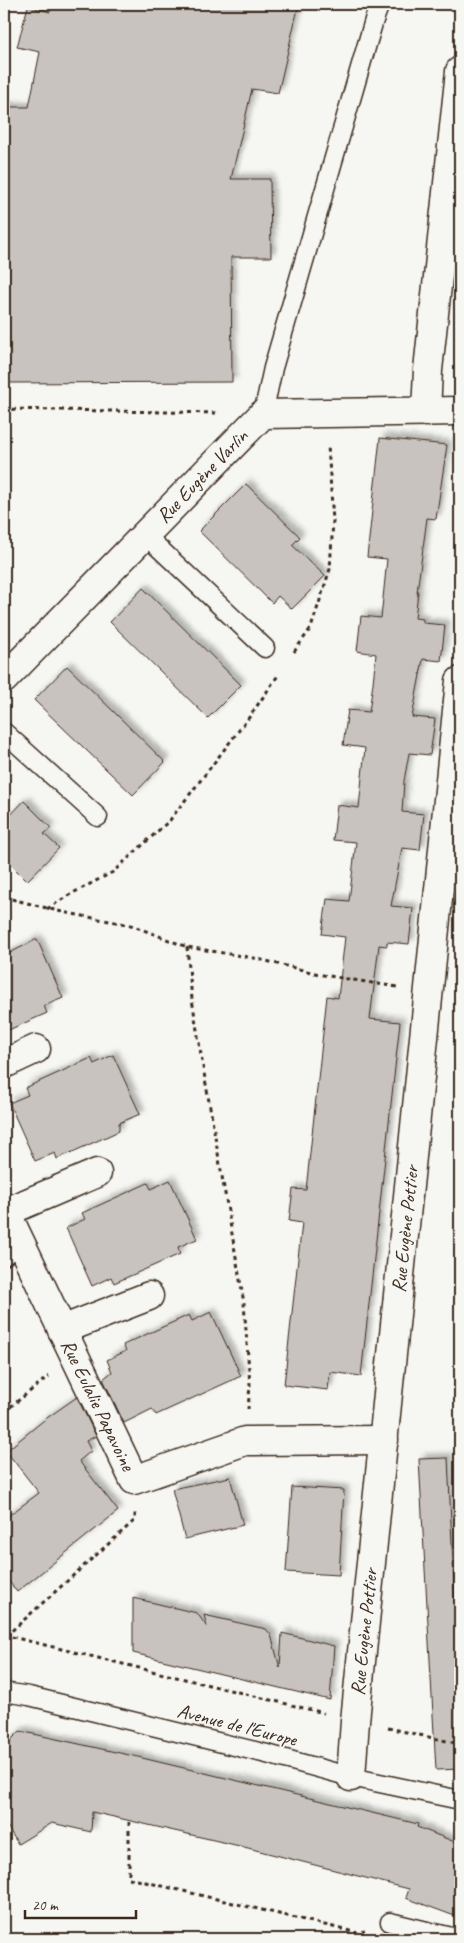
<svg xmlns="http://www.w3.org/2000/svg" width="464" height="1943" font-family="Caveat,sans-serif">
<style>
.building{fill:#c8c3be;stroke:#3b2a1e;filter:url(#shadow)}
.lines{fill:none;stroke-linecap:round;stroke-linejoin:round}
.service-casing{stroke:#3b2a1e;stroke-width:21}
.minor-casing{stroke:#3b2a1e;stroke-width:31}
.path{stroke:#3b2a1e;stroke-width:3;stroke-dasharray:4 4;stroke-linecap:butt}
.service{stroke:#f6f6f2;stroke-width:18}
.minor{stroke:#f6f6f2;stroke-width:28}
.labels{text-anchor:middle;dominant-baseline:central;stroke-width:4;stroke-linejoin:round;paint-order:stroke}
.street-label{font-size:20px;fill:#3b2a1e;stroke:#f6f6f2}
</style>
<defs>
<filter id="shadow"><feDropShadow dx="4.5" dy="-4.5" stdDeviation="2.5" flood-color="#0004"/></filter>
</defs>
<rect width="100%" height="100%" fill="#f6f6f2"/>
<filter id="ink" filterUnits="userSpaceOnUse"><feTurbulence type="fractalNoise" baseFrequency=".02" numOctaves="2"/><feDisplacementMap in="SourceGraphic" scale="10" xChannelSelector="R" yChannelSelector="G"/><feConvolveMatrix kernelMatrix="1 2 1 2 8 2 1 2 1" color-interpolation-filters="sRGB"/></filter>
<g filter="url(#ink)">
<g class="building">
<path d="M52 4H299L278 93 252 89 231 179H270L271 257H231L232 382 4 383V107H29L40 52 17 47 28 6 50 12Z"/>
<path d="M380 438 447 445 436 519 427 518 417 592H418L415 618 423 619V623L445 625 441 661 423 659 412 717 435 719 430 755 409 753 404 781 402 812 424 814 420 850 402 848 391 906 413 908 409 944 387 942V946L379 945 370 1019 400 1022 361 1376 330 1372 328 1390 284 1385 302 1223 289 1221 293 1189 306 1190 327 996 338 998 345 937 322 934 327 899 349 901 356 842 333 840 337 805 359 808 362 777 365 748 343 745 348 710 369 712 373 683 376 654 357 651 361 616 381 618 387 559 367 557Z"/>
<path d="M246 484 300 537 292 545 325 576 292 609 278 596 272 603 199 531Z"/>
<path d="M143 588 241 685 208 718 110 622Z"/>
<path d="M67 666 165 762 133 795 34 700Z"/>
<path d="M24 801 51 828 44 834 59 848 27 881 4 858V822Z"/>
<path d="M37 939 63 998 44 1006 47 1013 4 1032V956Z"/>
<path d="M113 1055 140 1114 119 1123V1131L57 1159 55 1153 35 1161 9 1103 28 1095 25 1088 91 1058 94 1064Z"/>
<path d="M170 1180 197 1239 178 1247 180 1254 114 1283 111 1277 92 1286 66 1228 85 1219 82 1213 148 1183 151 1189Z"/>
<path d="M211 1312 241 1376 156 1415 152 1409 124 1423 103 1379 112 1372 107 1360 126 1351 123 1345 189 1315 192 1321Z"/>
<path d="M77 1397 96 1436 86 1441 91 1451 79 1461 118 1511 17 1592 4 1575V1519L39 1493 6 1451 44 1420Z"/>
<path d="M448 1458 455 1609 460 1608V1769L436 1770 419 1459Z"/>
<path d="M230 1477 243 1525 185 1539 172 1489Z"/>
<path d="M292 1487 344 1490 339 1575 286 1572Z"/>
<path d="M133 1598 197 1613 207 1627 204 1615 266 1629 271 1635 280 1668 282 1633 334 1646 330 1700 133 1653Z"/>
<path d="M20 1731 138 1757 418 1824 417 1827 460 1844V1918L406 1898 409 1889 244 1847 92 1812 91 1832 52 1823 18 1844 4 1821V1744L10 1741Z"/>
</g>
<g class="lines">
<g class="service-casing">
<g id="service">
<path d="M263 414 273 368 374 20 380 4"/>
<path d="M145 535 265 648"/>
<path d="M4 732 98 817"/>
<path d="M4 1256 19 1239"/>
<path d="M4 1692 29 1696 267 1754 351 1777 460 1800"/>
<path d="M390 1922 460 1939"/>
</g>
</g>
<g class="minor-casing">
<g id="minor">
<path d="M426 412 428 370 460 71"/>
<path d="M4 679 263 414 460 411"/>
<path d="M4 1064 36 1049"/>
<path d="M4 1208 134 1480 245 1441 384 1440"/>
<path d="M6 1212 97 1173"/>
<path d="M62 1330 149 1296"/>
<path d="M351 1777 355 1721 460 681"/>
</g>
</g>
<g class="path">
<path d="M4 409 218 413"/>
<path d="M294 652 311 628 330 569 333 521 328 445"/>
<path d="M4 897 62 912 131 925 187 947 254 958 323 975 397 987"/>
<path d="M47 909 69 895 113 872 170 820 250 716 279 674"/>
<path d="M187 947 192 999 203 1067 244 1303 250 1385 248 1409"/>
<path d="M4 1412 49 1376"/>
<path d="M4 1635 324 1713"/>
<path d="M6 1636 135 1520V1513"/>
<path d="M388 1728 460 1744"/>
<path d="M129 1822V1878L358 1933 365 1931"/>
</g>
<use href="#service" class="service"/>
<use href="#minor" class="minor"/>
</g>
</g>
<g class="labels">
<g class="street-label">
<text transform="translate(202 476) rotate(-46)">Rue Eugène Varlin</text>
<text transform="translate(405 1229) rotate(-84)">Rue Eugène Pottier</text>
<text transform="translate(98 1405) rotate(64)">Rue Eulalie Papavoine</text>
<text transform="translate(364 1632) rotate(-84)">Rue Eugène Pottier</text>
<text transform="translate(237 1725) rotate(14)">Avenue de l'Europe</text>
</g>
</g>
<rect width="464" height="1943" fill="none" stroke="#f6f6f2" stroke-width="20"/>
<rect x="10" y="10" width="444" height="1923" fill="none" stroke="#3b2a1e" stroke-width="2" filter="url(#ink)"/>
<path d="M25 1910v8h111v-8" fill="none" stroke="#3b2a1e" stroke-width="2.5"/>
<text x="32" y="1910" font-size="15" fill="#3b2a1e" stroke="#f6f6f2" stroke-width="4" paint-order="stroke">20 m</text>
</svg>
